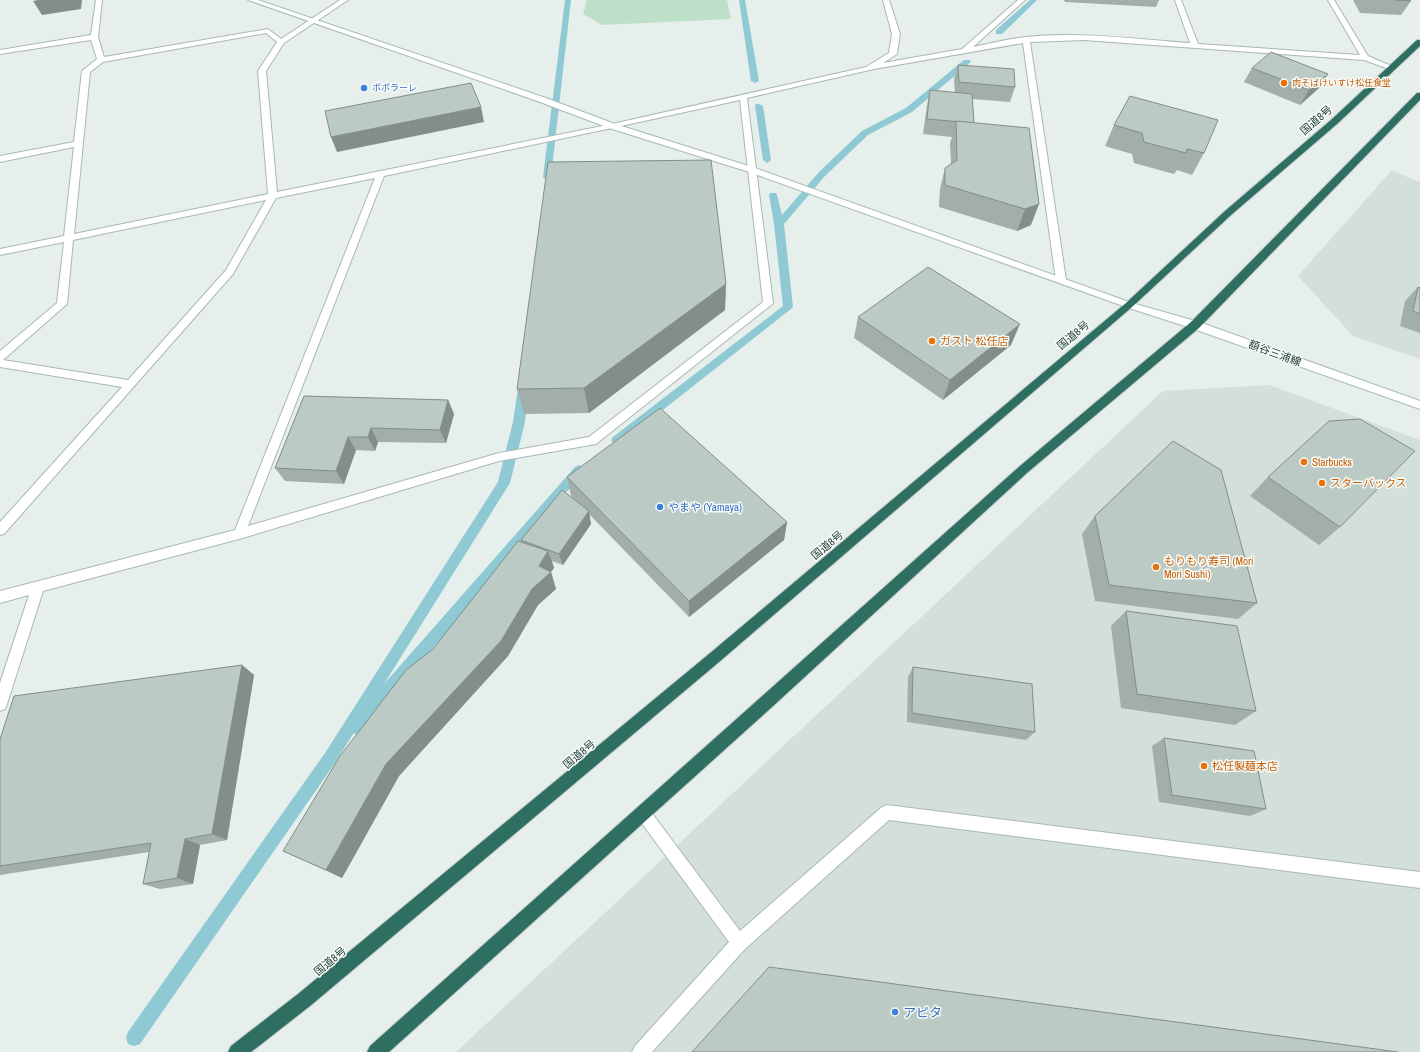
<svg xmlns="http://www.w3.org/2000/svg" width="1420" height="1052" viewBox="0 0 1420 1052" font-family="'Archivo Narrow','Noto Sans JP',sans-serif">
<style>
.built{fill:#d4dfda}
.green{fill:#bfe0c8}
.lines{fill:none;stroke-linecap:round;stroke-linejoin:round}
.stream{fill:#8ec9d4;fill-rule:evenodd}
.lane-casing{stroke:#a8b8b2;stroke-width:2}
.street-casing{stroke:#a8b8b2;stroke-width:2}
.secondary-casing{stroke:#a4bbb3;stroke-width:2}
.highway-casing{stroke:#c2cac8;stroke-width:2}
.lane{fill:#fff;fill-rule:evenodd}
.street{fill:#fff;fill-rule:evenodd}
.secondary{fill:#fff;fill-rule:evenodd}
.highway{fill:#2f6f62;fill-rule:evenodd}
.wall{fill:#a1aea9}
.shaded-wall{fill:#838d89}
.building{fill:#bbcac4;stroke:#838d89}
.food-dot{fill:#e8710a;stroke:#f7fbf9;stroke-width:1.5}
.shop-dot{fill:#3f7fe0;stroke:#f7fbf9;stroke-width:1.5}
.labels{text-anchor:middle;stroke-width:3;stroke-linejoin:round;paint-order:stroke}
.far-food-label{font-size:9px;fill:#c56008;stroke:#f7fbf9;text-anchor:start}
.far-shop-label{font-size:9px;fill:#366cbe;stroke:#f7fbf9;text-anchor:start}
.street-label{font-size:11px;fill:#24423a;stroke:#f7fbf9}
.food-label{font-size:11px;fill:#c56008;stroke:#f7fbf9;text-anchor:start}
.shop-label{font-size:11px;fill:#366cbe;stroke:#f7fbf9;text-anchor:start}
.near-shop-label{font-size:13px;fill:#366cbe;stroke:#f7fbf9;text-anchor:start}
</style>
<rect width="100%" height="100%" fill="#e6efeb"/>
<g class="built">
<path d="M1392,170l24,11h4v178l-67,-23 -55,-60z"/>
<path d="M1269,385l151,55v612h-964l707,-661z"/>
</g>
<path class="green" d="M587,0h140l4,19 -129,6 -19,-11z"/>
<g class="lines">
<g class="stream">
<path d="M565,0h6l-20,177 -4,3 -4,-3z"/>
<path d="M739,0h6l14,81 -4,2 -4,-2z"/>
<path d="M1030,0h7l-35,34h-6v-4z"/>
<path d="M964,60h6l1,2 -59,50 -44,23 -43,41 -41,48 9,83 -2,2 -170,134 -4,1 -4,-1 -2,-3 2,-3 170,-131 -9,-82 -5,-29 1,-2h6l1,2 5,20 37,-43 43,-41 44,-23z"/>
<path d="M756,104h3l4,2 8,54 -4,3 -4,-3 -8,-54z"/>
<path d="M523,384l4,1 1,3 -3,34 -15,61 -126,201 191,-217 4,-2 4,2 2,3 -2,3 -223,260 -7,1 -18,29 -195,281 -6,2 -6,-2 -2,-6 2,-6 197,-279 173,-271 15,-60 5,-34 1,-3z"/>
</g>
<g class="lane-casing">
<path id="lane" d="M887,805l533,67v16l-531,-68 -144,129 -93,103h-20l3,-6 94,-104 -91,-124 -2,-5 2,-5 5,-2 5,2 92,123 142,-124z"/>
</g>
<g class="street-casing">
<path id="street" d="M96,0h6l-4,37 6,20 164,-28 13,10 59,-39h8l-64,43 -18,28 11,121 335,-68 254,-57 23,-14 3,-19 -9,-34h6l11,34 -3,20 -14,9 79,-14 56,-49h7l-52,47c11,-2 22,-5 33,-7 59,-11 125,-1 184,3l-15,-43h6l17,44 162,11 -32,-55h6l34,56 28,12 -4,2 -28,-10 -280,-20 -54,2 36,238 -5,3 -5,-3 -33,-237 -149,26 -127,29 26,205 -2,2 -175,139 -97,17 -260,78 -196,52 -36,113 -2,5 -5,2v-28l29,-88 -29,8v-12l235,-61 140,-352 -99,20 -43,76 -229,260 -4,1v-13l122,-135 -122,-20v-16l57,-48 7,-61 -64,13v-6l64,-13 10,-89 -74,15v-6l74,-14 8,-71 15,-12 -6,-19 -91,14v-4l91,-15zM266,33l11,9 -19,29 10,123 -194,40 16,-162 13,-10zM740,100l23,202 -174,135 -90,16 -251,73 136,-350 228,-48zM266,200l-40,70 -98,110 -125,-20 64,-56 6,-64z"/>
</g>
<g class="secondary-casing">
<path id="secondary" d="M248,0h10l288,98 69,26 140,44 377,135 67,19 221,79v8l-229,-81 -65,-21 -377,-135 -140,-44 -69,-26z"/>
</g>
<g class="highway-casing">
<g id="highway">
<path d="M1417,40h3v6l-83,78 -106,91 -99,92 -413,355 -409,344 -59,46h-23l3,-6 67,-52 411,-340 417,-351 99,-92 106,-91z"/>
<path d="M1417,93h3v7l-221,228 -171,144 -256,235 -383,345h-22l3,-6 650,-580 171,-144z"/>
</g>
</g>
<use href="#lane" class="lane"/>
<use href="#street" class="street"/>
<use href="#secondary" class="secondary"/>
<use href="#highway" class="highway"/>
</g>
<g class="wall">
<path d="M1064,0h95l-3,7 -91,-5z"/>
<path d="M1353,0h57l1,1 -10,14 -41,-2z"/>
<path d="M958,65l57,22 -5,15 -38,-3 2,24 55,5 2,97 -14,6 -78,-24 1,-18 5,-21 6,-4 -1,-21 2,-6 -29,-3 4,-29 3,-15 25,3 -1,-14z"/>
<path d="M1252,68l76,6 -9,14 -19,17 -56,-23z"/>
<path d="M1130,96l74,57 -12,22 -15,-5 -3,4 -40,-11 -2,-9 -27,-8 9,-21z"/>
<path d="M726,284l-1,26 -136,103 -65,1 -7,-25z"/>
<path d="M1418,287l2,1v45l-20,-7 5,-25z"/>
<path d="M858,317l153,28 -68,55 -89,-62z"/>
<path d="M304,396l144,4 6,14 -8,29 -68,-1 -3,9 -19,-1 -12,34 -59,-3 -10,-13z"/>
<path d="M567,477l220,45 -3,18 -95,77 -100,-103 2,10 -28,41 -11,-4 2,7 -3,4 5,17 -18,16 -30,51 -109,120 -57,102 -59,-27 150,-202 88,-107v-2l57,-37 -7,-7z"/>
<path d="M1268,477l72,50 -21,18 -69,-49z"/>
<path d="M1095,516l162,87 -19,16 -143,-18 -13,-67z"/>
<path d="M1126,611l130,100 -21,14 -114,-17 -10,-82z"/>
<path d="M242,665l12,10 -27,165 -27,5 -7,39 -33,5 -17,-5 6,-32 -149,23v-136z"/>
<path d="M913,667l122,65 -9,8 -119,-18 1,-45z"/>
<path d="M1164,738l102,71 -16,7 -91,-14 -7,-56z"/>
</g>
<g class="shaded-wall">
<path d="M38,0h44l-1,9 -39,6 -9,-14z"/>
<path d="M1328,74l-9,14 -19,17 9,-15z"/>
<path d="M481,107l3,15 -147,30 -6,-15z"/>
<path d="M1039,204l-8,21 -14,6 8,-22z"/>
<path d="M726,284l-1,26 -136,103 -5,-25z"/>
<path d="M1020,324l-9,21 -68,55 7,-20z"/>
<path d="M448,400l6,14 -8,29 -6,-13z"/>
<path d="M371,428l7,14 -3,9 -7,-14z"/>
<path d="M348,437l8,13 -12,34 -8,-13z"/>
<path d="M589,511l2,13 -28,41 -4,-11z"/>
<path d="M787,522l-3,18 -95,77v-16z"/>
<path d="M548,551l6,17 -3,4 5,17 -18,16 -30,51 -109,120 -57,102 -16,-8 60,-106 153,-198z"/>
<path d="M242,665l12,10 -27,165 -15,-6z"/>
<path d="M185,839l15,6 -7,39 -16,-6z"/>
</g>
<g class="building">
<path d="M1395,0h15l1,1z"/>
<path d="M1271,52l57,22 -19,16 -57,-22z"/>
<path d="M958,65l56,4 1,18 -56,-5z"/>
<path d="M471,83l10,24 -150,30 -6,-26z"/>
<path d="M930,90l42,4 2,29 -47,-4z"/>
<path d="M1130,96l88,24 -14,33 -17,-4 -1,4 -42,-11 -2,-9 -28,-8z"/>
<path d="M956,121l73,7 10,76 -14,5 -80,-24v-17l12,-8z"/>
<path d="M711,160l15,124 -142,104 -67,1 31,-227z"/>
<path d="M928,267l92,57 -70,56 -92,-63z"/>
<path d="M1418,287l2,1v26l-7,-3z"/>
<path d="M304,396l144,4 -8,30 -69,-2 -3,9h-20l-12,34 -61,-3z"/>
<path d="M660,408l127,114 -98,79 -122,-124z"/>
<path d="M1360,419l55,32 -75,76 -72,-50 61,-56z"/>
<path d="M1173,441l48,29 36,133 -148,-18 -14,-69z"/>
<path d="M562,490l27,21 -30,43 -38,-14z"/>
<path d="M518,541l30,10 -9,15 12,6 -19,17 -31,52 -115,123 -60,106 -43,-19 57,-95 66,-86 27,-21z"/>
<path d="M1126,611l111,15 19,85 -119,-17z"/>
<path d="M242,665l-30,169 -27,5 -8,39 -34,6 8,-41 -151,23v-127l14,-43z"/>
<path d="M913,667l119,17 3,48 -123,-19z"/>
<path d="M1164,738l90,13 12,58 -94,-14z"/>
<path d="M769,967l629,85h-706z"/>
</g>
<g class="food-dot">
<circle cx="1284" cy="83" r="4"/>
<circle cx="932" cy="341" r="4"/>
<circle cx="1304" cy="462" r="4"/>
<circle cx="1322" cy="483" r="4"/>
<circle cx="1156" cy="567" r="4"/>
<circle cx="1204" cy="766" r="4"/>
</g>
<g class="shop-dot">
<circle cx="364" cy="88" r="4"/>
<circle cx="660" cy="507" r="4"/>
<circle cx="895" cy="1012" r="4"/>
</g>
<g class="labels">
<g class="far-food-label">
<text x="1292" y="86">肉そばけいすけ松任食堂</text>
</g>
<g class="far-shop-label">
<text x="372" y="91">ポポラーレ</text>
</g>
<g class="street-label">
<text transform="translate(1316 120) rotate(-41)" y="4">国道8号</text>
<text transform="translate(1073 335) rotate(-40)" y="4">国道8号</text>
<text transform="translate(1275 353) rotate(20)" y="4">額谷三浦線</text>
<text transform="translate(827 545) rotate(-40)" y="4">国道8号</text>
<text transform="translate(579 754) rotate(-40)" y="4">国道8号</text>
<text transform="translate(330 961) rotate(-40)" y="4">国道8号</text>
</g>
<g class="food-label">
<text x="940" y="345">ガスト 松任店</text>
<text x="1312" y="466">Starbucks</text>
<text x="1330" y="487">スターバックス</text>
<text x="1164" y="565">もりもり寿司 (Mori<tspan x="1164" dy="13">Mori Sushi)</tspan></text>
<text x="1212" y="770">松任製麺本店</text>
</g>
<g class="shop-label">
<text x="668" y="511">やまや (Yamaya)</text>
</g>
<g class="near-shop-label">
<text x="903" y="1017">アピタ</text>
</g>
</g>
</svg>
